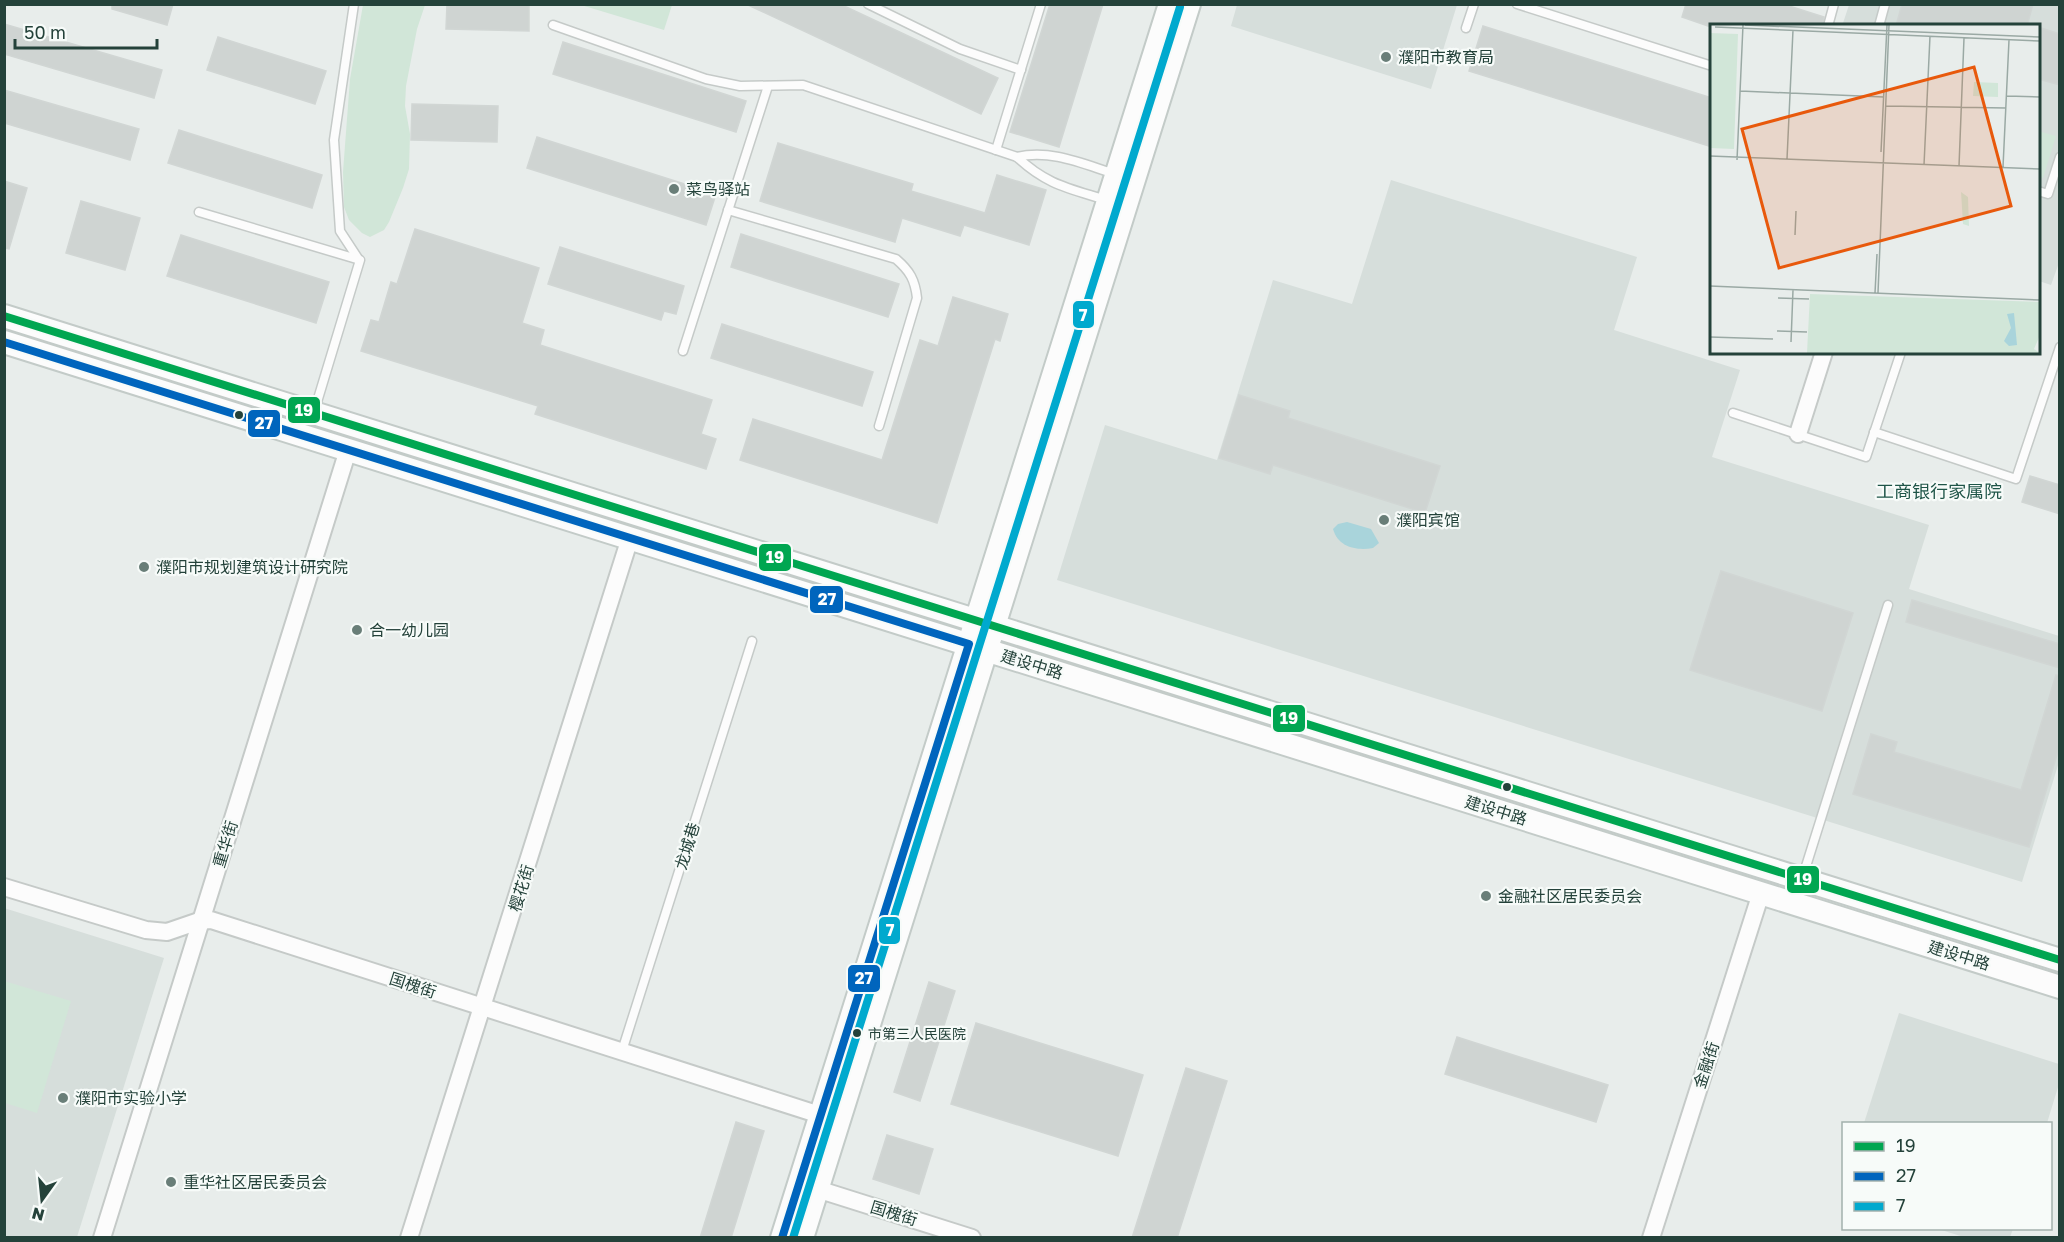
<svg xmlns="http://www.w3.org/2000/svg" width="2064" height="1242" viewBox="0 0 2064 1242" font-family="'Golos Text','Noto Sans SC',sans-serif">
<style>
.built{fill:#d6dedb}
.green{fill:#d1e6d8}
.water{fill:#a9d4db}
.building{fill:#cfd4d2;stroke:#d1d6d4;stroke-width:1.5}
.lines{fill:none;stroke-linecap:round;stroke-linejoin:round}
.lane-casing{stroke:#c5cac8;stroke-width:11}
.street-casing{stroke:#c5cac8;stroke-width:20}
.secondary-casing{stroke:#c3cbc8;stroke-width:26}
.lane{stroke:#fcfcfc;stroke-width:8}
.street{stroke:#fcfcfc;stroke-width:16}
.secondary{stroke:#fcfcfc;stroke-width:22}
.bus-1-casing{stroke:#f7fbf9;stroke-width:12}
.bus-2-casing{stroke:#f7fbf9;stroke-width:12}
.bus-3-casing{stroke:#f7fbf9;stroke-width:12}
.bus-1{stroke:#00a651;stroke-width:8}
.bus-2{stroke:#0065bd;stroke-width:8}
.bus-3{stroke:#00a9ce;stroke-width:8}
.poi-dot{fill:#697e78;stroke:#f7fbf9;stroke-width:2}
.bus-dot{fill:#24423a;stroke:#f7fbf9;stroke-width:2}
.labels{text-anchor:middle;stroke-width:4.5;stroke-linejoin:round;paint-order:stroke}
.bus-label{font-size:14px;fill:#24423a;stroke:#f7fbf9;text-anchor:start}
.poi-label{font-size:16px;fill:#24423a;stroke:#f7fbf9;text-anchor:start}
.street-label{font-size:16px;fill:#24423a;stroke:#f7fbf9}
.neighbourhood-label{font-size:18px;fill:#1f5548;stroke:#f7fbf9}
.inset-road{fill:none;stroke:#9aa9a4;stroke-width:1.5}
.view{fill:#e8590c;fill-opacity:0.15;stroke:#e8590c;stroke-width:3}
.inset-edge{fill:none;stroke:#24423a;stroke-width:3}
.line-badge{stroke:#f7fbf9;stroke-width:2}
.badge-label{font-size:16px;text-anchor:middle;font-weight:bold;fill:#fff}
</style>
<rect width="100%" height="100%" fill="#e8edeb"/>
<g class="built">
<path d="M1237,5v-1l220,1 -26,84 -200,-63z"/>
<path d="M1849,5h210l1,255 -9,25 -12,-4 -1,-255h-196z"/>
<path d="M1391,180l246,77 -23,73 126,40 -28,87 217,68 -20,64 150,47v126l-37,120 -965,-302 48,-155 112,35 56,-180 79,24z"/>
<path d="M4,908l160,50 -87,279h-72z"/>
<path d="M1899,1013l160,51v20l-12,39h-183z"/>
<path d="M1938,1229l75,-1v1l-3,8 -43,1z"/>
</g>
<g class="green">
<path d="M363,5h62l-8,24 -11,57 -1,20 5,28 -1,35 -6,19 -14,34 -5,8 -14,7 -8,-4 -13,-13 -5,-13 -1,-35 7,-93z"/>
<path d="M581,5h91l-8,25z"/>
<path d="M2038,131l18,5 -13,42 -4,-1z"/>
<path d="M4,981l67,20 -34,112 -32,-10z"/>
</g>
<path class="water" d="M1347,522l24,7 8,14 -6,5c-17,3 -35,-1 -40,-19l5,-5z"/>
<g class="building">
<path d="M112,4h61l-6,21 -55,-16z"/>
<path d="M447,4h82v27l-83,-2z"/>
<path d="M746,4h94l158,74 -17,36z"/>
<path d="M1050,4h53l-44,143 -49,-15z"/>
<path d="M1686,4h97l41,13 -2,9h-114l-26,-9z"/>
<path d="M1902,4h131l-6,22h-131z"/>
<path d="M4,24l158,46 -8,28 -150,-44z"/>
<path d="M1483,26l229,72v49l-243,-76z"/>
<path d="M2038,27l22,7v51l-22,-6z"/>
<path d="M218,37l108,34 -11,33 -108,-34z"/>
<path d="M563,42l183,59 -10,31 -183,-58z"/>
<path d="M4,90l135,39 -9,31 -126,-37z"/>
<path d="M412,104l86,2 -1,36 -86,-2z"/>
<path d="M179,130l143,45 -10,33 -144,-45z"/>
<path d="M537,137l179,57 -10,31 -179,-57z"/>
<path d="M778,143l135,41 -2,7 74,22 12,-38 49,15 -17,55 -65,-20 -4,11 -58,-18 -7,24 -135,-41z"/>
<path d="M4,181l23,7 -18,61 -5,-1z"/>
<path d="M81,201l59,17 -15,52 -59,-17z"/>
<path d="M415,229l124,39 -17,55 22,7 -4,15 172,55 -11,34 15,5 -10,30 -171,-55 3,-8 -177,-55 10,-31 8,2 12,-40 6,2z"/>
<path d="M741,234l158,50 -11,33 -157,-50z"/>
<path d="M181,235l148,47 -13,41 -149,-47z"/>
<path d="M560,247l124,39 -8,28 -12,-3 -3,9 -113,-36z"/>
<path d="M953,297l55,17 -8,27 -5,-2 -58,184 -197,-63 13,-41 129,41 38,-120 18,6z"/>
<path d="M722,324l151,48 -11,34 -151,-48z"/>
<path d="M1239,395l51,16 -2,7 152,48 -15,47 -152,-48 -3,9 -51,-16z"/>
<path d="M2030,476l30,9v29l-38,-12z"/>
<path d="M1721,571l132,42 -31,98 -132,-41z"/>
<path d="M1912,600l148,44v24l-154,-46z"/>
<path d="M2056,675l4,1v69l-31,102 -176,-53 18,-60 26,8 -3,10 127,38z"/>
<path d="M929,982l26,9 -35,110 -26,-9z"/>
<path d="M976,1023l167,52 -25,81 -167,-52z"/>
<path d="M1457,1037l151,48 -12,37 -151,-48z"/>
<path d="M1186,1068l41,13 -50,157h-45z"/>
<path d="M736,1122l28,9 -33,107h-31z"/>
<path d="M887,1135l46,14 -14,45 -46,-15z"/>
</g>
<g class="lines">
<g class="lane-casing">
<g id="lane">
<path d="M354,4l-20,136 6,91 19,29"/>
<path d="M868,4l92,45 61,21"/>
<path d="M1517,4l195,62"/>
<path d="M553,25l153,54 34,7 63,-1 214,72c30,28 51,31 89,43"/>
<path d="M1828,26l6,-22"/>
<path d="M1879,26l6,-22"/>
<path d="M1466,28l8,-24"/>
<path d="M996,150l45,-146"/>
<path d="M1017,157c34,-8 66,7 98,17"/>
<path d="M2038,191l10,3 12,-37"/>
<path d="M728,210l168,49c14,12 19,21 21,39l-38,128"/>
<path d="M199,212l161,48 -46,152"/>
<path d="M683,351l85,-265"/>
<path d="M1733,413l133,44 35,-105"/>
<path d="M1874,432l142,47 44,-132"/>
<path d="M1802,879l86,-274"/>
<path d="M622,1051l130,-410"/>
</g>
</g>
<g class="street-casing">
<g id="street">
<path d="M1798,434l26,-82"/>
<path d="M4,887l142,43 21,2 32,-11 12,-1 609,195"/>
<path d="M817,1189l155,49"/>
<path d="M102,1238l246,-788"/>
<path d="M409,1238l221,-700"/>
<path d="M1651,1238l110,-345"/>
</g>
</g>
<g class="secondary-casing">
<g id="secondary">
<path d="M4,316l2056,644"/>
<path d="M4,342l2056,645"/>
<path d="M782,1238l388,-1234"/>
<path d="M802,1238l387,-1234"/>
</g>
</g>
<use href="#lane" class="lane"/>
<use href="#street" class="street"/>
<use href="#secondary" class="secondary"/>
<g class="bus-1-casing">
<path id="bus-1" d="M4,316l2056,644"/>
</g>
<g class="bus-2-casing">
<path id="bus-2" d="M4,342l965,302 -187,594"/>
</g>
<g class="bus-3-casing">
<path id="bus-3" d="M793,1238l387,-1231"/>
</g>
<use href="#bus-1" class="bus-1"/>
<use href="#bus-2" class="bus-2"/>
<use href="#bus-3" class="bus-3"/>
</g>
<g class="poi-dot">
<circle cx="1386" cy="57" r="6"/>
<circle cx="674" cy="189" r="6"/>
<circle cx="1384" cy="520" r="6"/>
<circle cx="144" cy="567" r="6"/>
<circle cx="357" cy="630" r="6"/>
<circle cx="1486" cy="896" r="6"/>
<circle cx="63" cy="1098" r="6"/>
<circle cx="171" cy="1182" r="6"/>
</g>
<g class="bus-dot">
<circle cx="239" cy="415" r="5"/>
<circle cx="1507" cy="787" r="5"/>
<circle cx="857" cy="1033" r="5"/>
</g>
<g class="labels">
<g class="bus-label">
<text x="868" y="1039">市第三人民医院</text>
</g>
<g class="poi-label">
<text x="1398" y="63">濮阳市教育局</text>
<text x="686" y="195">菜鸟驿站</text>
<text x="1396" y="526">濮阳宾馆</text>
<text x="156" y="573">濮阳市规划建筑设计研究院</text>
<text x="369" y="636">合一幼儿园</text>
<text x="1498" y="902">金融社区居民委员会</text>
<text x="75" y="1104">濮阳市实验小学</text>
<text x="183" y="1188">重华社区居民委员会</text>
</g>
<g class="street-label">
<text transform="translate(1032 664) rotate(17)" y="6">建设中路</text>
<text transform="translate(1496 810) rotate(17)" y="6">建设中路</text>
<text transform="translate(225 844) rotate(-73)" y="6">重华街</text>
<text transform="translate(687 846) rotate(-73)" y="6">龙城巷</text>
<text transform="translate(521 888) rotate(-73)" y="6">樱花街</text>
<text transform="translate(1959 955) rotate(17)" y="6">建设中路</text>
<text transform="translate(413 985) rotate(18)" y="6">国槐街</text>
<text transform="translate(1706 1065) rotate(-72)" y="6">金融街</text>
<text transform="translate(894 1213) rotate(17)" y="6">国槐街</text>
</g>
<g class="neighbourhood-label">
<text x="1939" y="498">工商银行家属院</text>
</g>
</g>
<g transform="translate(1710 24)">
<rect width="330" height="330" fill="#e8edeb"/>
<path d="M0,9l28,1 -4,115 -24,-1zM264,58l24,1v14l-25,-1zM251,168l7,5 1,29 -6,-2zM100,270l230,8v33l-6,14 6,4h-257h24z" fill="#d1e6d8"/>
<path d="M304,289l3,32 -8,1 -5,-5 7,-13 -4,-14z" fill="#a9d4db"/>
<path class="inset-road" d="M35,1l295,12M5,3l325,14M30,67l144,6M297,72l33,1M176,82l120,2M171,128l6,-127M0,132l330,13M77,135l6,-129M27,136l6,-135M214,141l6,-129M249,142l5,-128M293,143l6,-127M85,211l1,-24M0,262l330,14M165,269l2,-39M168,269l11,-268M68,274l31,1M67,307l30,1M0,313l63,2M81,318l2,-52"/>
<path class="view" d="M264,43l37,139 -232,62 -37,-139z"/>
<rect width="330" height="330" class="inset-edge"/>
</g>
<g class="line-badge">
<rect x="1072" y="300" width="23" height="29" rx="6" fill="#00a9ce"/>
<rect x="287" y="396" width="34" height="28" rx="6" fill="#00a651"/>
<rect x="247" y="409" width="34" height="29" rx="6" fill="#0065bd"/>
<rect x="758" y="543" width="34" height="29" rx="6" fill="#00a651"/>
<rect x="809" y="585" width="35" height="29" rx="6" fill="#0065bd"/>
<rect x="1272" y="704" width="34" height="29" rx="6" fill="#00a651"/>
<rect x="1786" y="865" width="34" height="29" rx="6" fill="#00a651"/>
<rect x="878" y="916" width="23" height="29" rx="6" fill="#00a9ce"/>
<rect x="847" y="964" width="34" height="29" rx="6" fill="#0065bd"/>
</g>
<g class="badge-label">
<text x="1083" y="321">7</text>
<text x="304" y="416">19</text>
<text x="264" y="429">27</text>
<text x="775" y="563">19</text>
<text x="827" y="605">27</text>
<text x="1289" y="724">19</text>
<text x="1803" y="885">19</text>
<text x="890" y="936">7</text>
<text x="864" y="984">27</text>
</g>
<rect width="2064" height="1242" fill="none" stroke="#24423a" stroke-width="12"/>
<rect x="1842" y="1122" width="210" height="108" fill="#f7fbf9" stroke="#a3b1ad" stroke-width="1.5"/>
<rect x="1854" y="1142" width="30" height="9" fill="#00a651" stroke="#a3b1ad" stroke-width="1.5"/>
<text x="1896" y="1152" font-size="18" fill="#24423a">19</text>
<rect x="1854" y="1172" width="30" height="9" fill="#0065bd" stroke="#a3b1ad" stroke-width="1.5"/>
<text x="1896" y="1182" font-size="18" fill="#24423a">27</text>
<rect x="1854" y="1202" width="30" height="9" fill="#00a9ce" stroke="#a3b1ad" stroke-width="1.5"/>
<text x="1896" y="1212" font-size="18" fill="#24423a">7</text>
<g transform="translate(42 1200) rotate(195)" stroke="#f7fbf9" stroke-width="4.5" paint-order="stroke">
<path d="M0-4.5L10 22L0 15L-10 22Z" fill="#24423a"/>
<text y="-9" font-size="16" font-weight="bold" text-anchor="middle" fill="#24423a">N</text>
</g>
<path d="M15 39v9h142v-9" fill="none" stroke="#24423a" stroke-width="3"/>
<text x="24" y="39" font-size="18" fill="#24423a" stroke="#f7fbf9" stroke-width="4.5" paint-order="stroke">50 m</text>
</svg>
